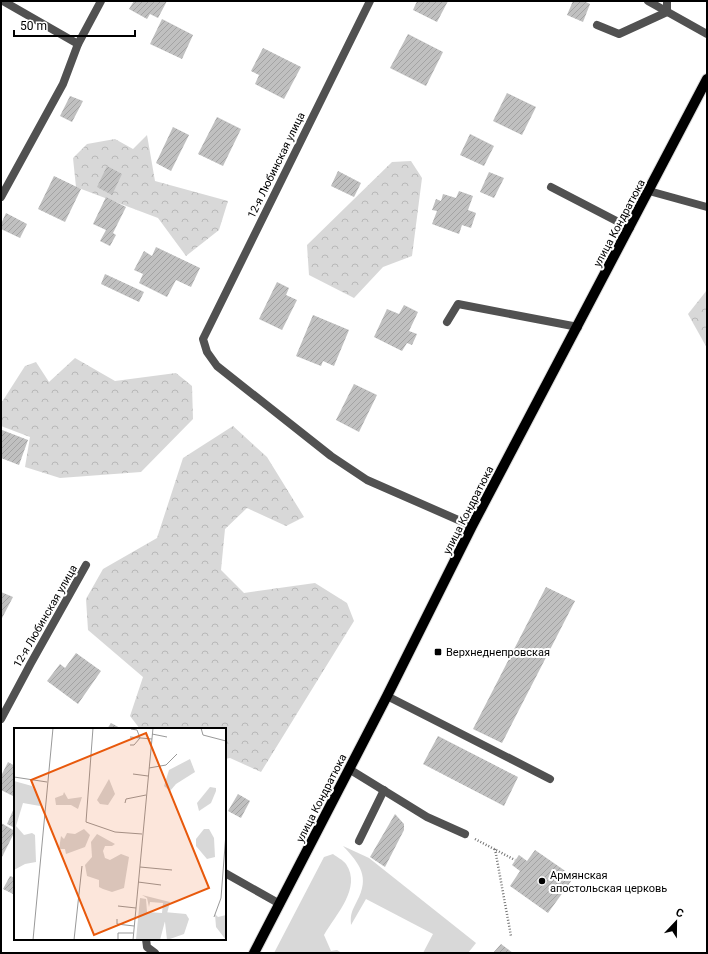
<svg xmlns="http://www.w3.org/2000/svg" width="708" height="954" viewBox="0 0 708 954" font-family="Roboto,sans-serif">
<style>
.grass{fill:#d8d8d8}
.forest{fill:url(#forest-crowns)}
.building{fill:url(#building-hatch)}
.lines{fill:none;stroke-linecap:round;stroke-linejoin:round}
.primary-casing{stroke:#dbdbdb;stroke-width:12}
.path{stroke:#737373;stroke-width:2.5;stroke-dasharray:1 2;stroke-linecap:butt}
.service{stroke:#515151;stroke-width:8}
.minor{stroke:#515151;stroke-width:8}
.primary{stroke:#000;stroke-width:10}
.poi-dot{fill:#000;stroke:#fff;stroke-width:1.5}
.labels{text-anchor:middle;stroke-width:4;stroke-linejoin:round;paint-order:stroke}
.street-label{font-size:11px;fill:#000;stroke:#fff}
.poi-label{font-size:11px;fill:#000;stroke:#fff;text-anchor:start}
.inset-road{fill:none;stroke:#999;stroke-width:1}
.view{fill:#e8590c;fill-opacity:0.15;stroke:#e8590c;stroke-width:2}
.inset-edge{fill:none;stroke:#000;stroke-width:2}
</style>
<defs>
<pattern id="forest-crowns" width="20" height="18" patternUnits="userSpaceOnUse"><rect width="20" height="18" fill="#d8d8d8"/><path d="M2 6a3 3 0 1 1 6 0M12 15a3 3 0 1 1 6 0" fill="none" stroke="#b8b8b8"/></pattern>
<pattern id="building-hatch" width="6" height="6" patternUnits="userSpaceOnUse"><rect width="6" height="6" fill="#c0c0c0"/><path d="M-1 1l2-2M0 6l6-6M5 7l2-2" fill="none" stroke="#a3a3a3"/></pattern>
</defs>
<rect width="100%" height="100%" fill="#fff"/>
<g class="grass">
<path d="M343,846l26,12 107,85 -8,10h-45l10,-19 -67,-35 -15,26c-1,-11 1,-14 6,-24 13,-24 3,-37 -14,-55z"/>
<path d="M333,854c4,3 10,6 13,10 16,24 -10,50 -22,71l7,16 6,-1 5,3h-68l50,-96z"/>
</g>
<g class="forest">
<path d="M147,135l8,46 73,20 -9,29 -33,26 -28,-38 -82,-31 -3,-29 14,-14 28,-5 18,10z"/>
<path d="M411,161l11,17 -10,78 -29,11 -29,31 -45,-23 -2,-30 85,-83z"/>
<path d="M707,290v58l-19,-34z"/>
<path d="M75,358l40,23 61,-8 16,13 1,33 -52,53 -81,6 -35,-11 5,-30 -29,-11 1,-24 23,-36 11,-4 13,20z"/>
<path d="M233,426l34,31 37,60 -18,9 -39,-18 -22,21 -4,41 23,23 71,-10 32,20 7,18 -93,151 -31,-14 -5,1v-30h-85l-10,-13 13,-39 -55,-47 -2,-31 17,-30 54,-31 26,-80z"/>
</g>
<g class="building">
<path d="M134,1h33l-9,17 -8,-4 -3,5 -18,-10z"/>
<path d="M417,1h31l-11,21 -24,-12z"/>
<path d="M573,1h11l6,3 -7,18 -16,-7z"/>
<path d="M162,19l31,16 -11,24 -32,-15z"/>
<path d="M408,34l35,18 -17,34 -36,-18z"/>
<path d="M263,48l38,19 -17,32 -29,-15 4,-9 -8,-4z"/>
<path d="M507,93l29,14 -14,28 -29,-14z"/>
<path d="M70,96l13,5 -11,21 -12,-6z"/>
<path d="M217,117l24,12 -18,37 -25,-12z"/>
<path d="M173,127l16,8 -18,36 -15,-8z"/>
<path d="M470,134l24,12 -10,20 -24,-11z"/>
<path d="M107,166l15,8 -10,21 -15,-8z"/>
<path d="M338,171l23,12 -7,14 -23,-11z"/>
<path d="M489,172l15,6 -10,20 -14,-6z"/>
<path d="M54,176l27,13 -16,33 -27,-13z"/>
<path d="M459,191l14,5 -5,14 8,3 -5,15 -9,-3 -3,9 -27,-10 5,-13 -5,-1 4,-11 5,2 2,-7 13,4z"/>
<path d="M106,197l20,10 -13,26 3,2 -6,11 -10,-5 6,-11 -13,-6z"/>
<path d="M6,213l21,11 -7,14 -19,-9v-5z"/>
<path d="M156,247l44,21 -9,19 -15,-7 -9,17 -28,-14 4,-9 -9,-4 10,-19 8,5z"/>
<path d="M105,274l39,18 -5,10 -38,-18z"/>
<path d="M277,282l12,6 -3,7 11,5 -15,30 -23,-11z"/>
<path d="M404,305l14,7 -9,19 8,3 -5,11 -5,-2 -5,8 -28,-14 13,-28 12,5z"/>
<path d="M313,315l36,15 -15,36 -11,-5 -2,5 -25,-10z"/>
<path d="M354,384l23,11 -18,37 -23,-12z"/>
<path d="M2,430l26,10 -9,25 -18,-7z"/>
<path d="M546,587l29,14 -73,142 -29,-14z"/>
<path d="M1,592l12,5 -12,23z"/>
<path d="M76,653l25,18 -23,33 -31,-23 13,-17 5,4z"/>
<path d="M111,723l11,6h-15z"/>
<path d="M438,736l80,41 -14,29 -81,-42z"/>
<path d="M8,762l7,4v31l-14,-7v-14z"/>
<path d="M238,794l12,7 -9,17 -13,-7z"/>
<path d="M14,808l1,1v19l-8,-4z"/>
<path d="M395,814l9,10v6l-19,37 -15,-10z"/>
<path d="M1,823l14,8 -14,28z"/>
<path d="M535,850l39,27 -26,36 -38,-27 10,-15 -8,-6 7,-10 8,6z"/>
<path d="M10,876l5,2v17l-12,-6z"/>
<path d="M501,944l12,9h-20z"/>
</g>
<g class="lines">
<g class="primary-casing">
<path id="primary" d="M254,953l133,-257 85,-170 235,-447"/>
</g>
<g class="path">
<path d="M475,839l40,21"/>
<path d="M495,849l16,87"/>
</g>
<g class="service">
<path d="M648,1l59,33"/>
<path d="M597,25l22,9 48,-22v-11"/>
<path d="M551,187l79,41"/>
<path d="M649,191l58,16"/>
<path d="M447,322l11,-18 120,23"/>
<path d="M387,696l163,83"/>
<path d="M349,769l78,48 38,17"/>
<path d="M359,841l25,-51"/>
<path d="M225,873l55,31"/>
<path d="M146,939l1,8 8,6"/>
</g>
<g class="minor">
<path d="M3,1l75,43"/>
<path d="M370,1l-167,338 4,13 10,14 114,90 36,24 105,46"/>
<path d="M1,197l62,-113 15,-40 23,-43"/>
<path d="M1,719l30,-56 55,-98"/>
</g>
<use href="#primary" class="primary"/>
</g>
<g class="poi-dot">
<rect x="434" y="648" width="8" height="8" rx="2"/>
<circle cx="542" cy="881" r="4"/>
</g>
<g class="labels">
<g class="street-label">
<text transform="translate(276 165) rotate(-64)" y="4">12-я Любинская улица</text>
<text transform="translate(619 223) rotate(-62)" y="4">улица Кондратюка</text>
<text transform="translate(468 510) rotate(-63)" y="4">улица Кондратюка</text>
<text transform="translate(45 616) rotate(-60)" y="4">12-я Любинская улица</text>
<text transform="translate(321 798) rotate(-63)" y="4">улица Кондратюка</text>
</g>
<g class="poi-label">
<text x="446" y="656">Верхнеднепровская</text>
<text x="550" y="879">Армянская<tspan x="550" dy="13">апостольская церковь</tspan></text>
</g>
</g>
<g transform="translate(14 728)">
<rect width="212" height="212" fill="#fff"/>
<path d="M128,167l28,7 -10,38h-24l4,-42 6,1 1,13 15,1 1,-10 -13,-1 -1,5 -2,-9z" fill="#d8d8d8"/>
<path d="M176,31l5,13 -19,12 -6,7 -6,-5 5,-16zM95,51l6,15 -7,11 -8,-1 -3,-4zM0,53l18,5 9,16 -1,4 -17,-3 -7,23 8,9 8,-2 3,2 1,27 -11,2 -11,6zM196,59l6,1v3l-5,12 -12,8 -2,-8zM50,64l4,7 14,-2 -4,12 -7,-4h-15l-1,-7 8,-3zM70,101l6,6 -5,12 -19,7 -1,-5h-6l2,-13 3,3 3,-6 8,1zM190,101h5l5,9 1,19 -8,2 -11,-13v-7zM83,106l18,10 -3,2h-7l-2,5 2,7 5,2 11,-6 8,3 -5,31 -12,4 -9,-3 -4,-2v-7l-12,-4 -2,-11 7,-8 -1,-15zM150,184l22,2 3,5 -5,15 -17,6 -2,-18 -4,-3zM201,186l3,3 8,-2v25l-10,-13z" fill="#d8d8d8"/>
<path class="inset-road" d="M79,0l-7,94 29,10 27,2M187,0l2,7 23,6M138,6l15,3M116,9l22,2M116,17h4l6,-7 -3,-8 -6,-1M135,40l17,-3 11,-11M119,46l15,2M0,49l33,5M111,75l1,-4 20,-4M126,139l32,3M124,154l23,3M104,178l18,2M200,189l7,-19 5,-65M103,191v5l17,2M104,211v-6h15M19,212l20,-212M60,212l8,-74M119,212l20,-212"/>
<path class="view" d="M132,5l63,155 -115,47 -63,-155z"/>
<rect width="212" height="212" class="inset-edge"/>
</g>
<rect width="708" height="954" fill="none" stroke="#000000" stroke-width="4"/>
<g transform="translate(676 922) rotate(22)" stroke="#ffffff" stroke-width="3" paint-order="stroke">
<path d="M0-3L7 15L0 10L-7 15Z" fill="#000000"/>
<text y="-6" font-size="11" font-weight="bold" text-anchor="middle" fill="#000000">С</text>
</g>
<path d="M14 30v6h121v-6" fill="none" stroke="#000000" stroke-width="2"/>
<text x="20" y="30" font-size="12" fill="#000000" stroke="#ffffff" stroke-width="3" paint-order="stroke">50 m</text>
</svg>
